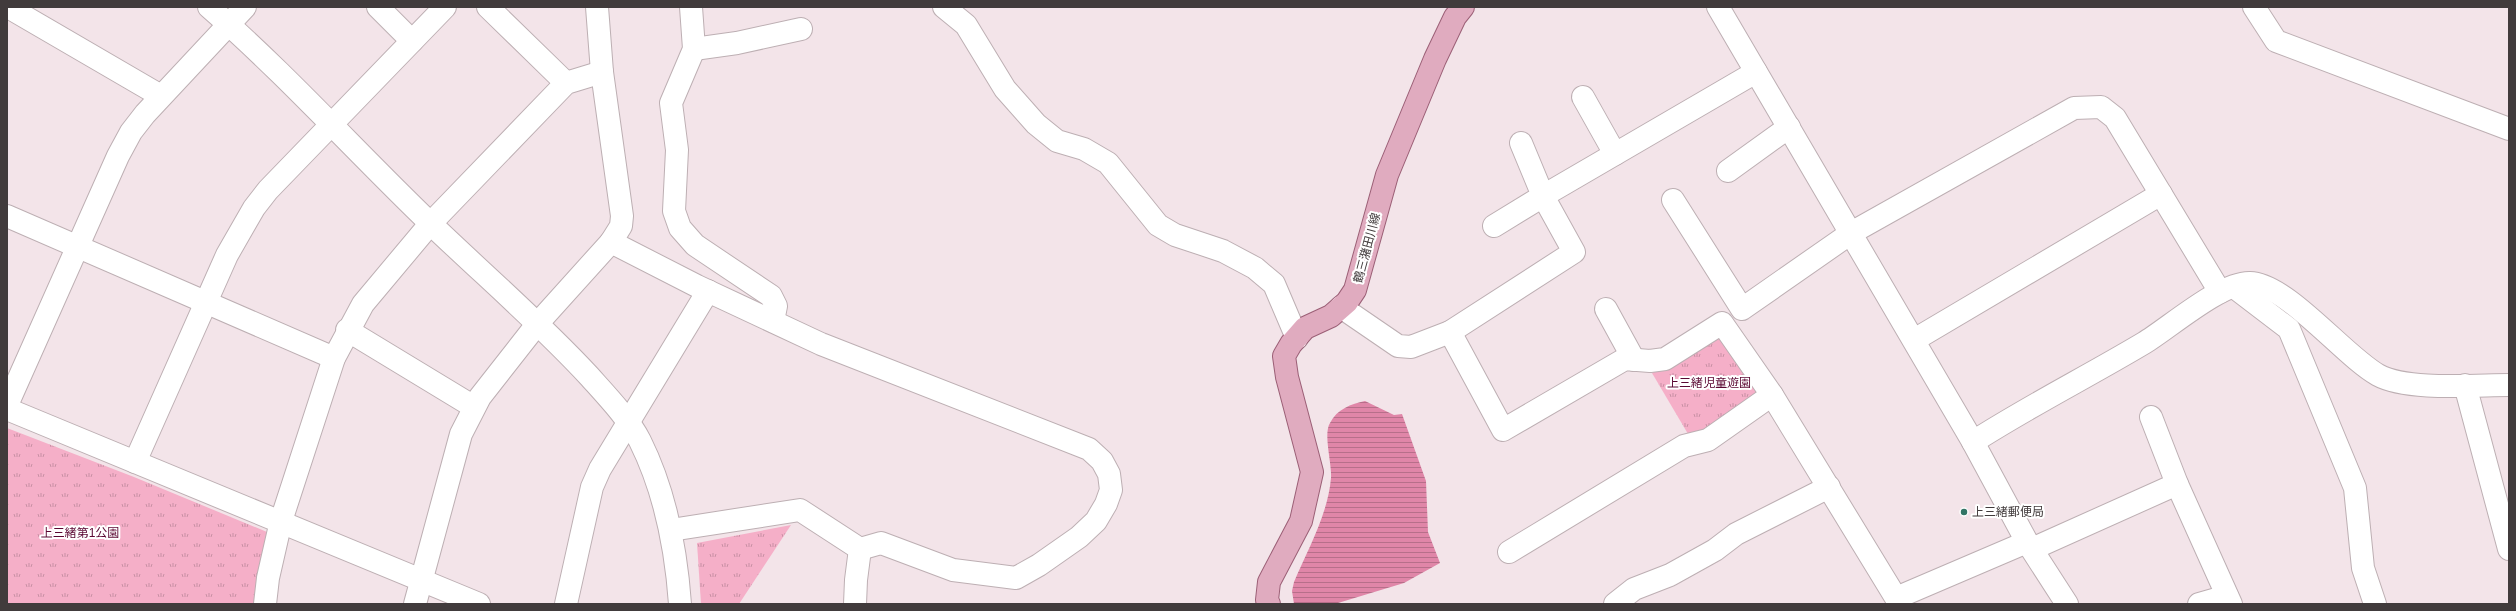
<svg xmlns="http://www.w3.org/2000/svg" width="2516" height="611" viewBox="0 0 2516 611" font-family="Helvetica,'Noto Sans JP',sans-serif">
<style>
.park{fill:url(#park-tufts)}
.water{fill:url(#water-rules)}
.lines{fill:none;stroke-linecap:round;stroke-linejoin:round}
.minor-casing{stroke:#bdafb3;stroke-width:24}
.major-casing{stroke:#9b5f76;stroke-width:24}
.minor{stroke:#fff;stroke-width:22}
.major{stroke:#e0abbf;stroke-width:22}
.poi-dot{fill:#317465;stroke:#fff;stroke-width:1.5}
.labels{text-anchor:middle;stroke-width:4;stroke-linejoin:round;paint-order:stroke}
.street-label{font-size:12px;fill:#413b3c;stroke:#fff}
.park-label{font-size:12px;fill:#5a0732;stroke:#fff}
.poi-label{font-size:12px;fill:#413b3c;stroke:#fff;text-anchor:start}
</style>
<defs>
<pattern id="park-tufts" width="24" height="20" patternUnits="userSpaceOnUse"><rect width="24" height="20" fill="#f5afc8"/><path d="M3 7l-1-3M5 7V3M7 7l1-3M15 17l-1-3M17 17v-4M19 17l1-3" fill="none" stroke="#c890a4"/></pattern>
<pattern id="water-rules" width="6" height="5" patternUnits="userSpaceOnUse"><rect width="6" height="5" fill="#e086a8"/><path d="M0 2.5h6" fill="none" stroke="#b76f8a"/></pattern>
</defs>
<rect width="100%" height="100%" fill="#f3e4e9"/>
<g class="park">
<path d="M1721,329l42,66 -72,44 -39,-66z"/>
<path d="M7,428l127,49 133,55 -12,72h-248z"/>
<path d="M791,525l-52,79h-38l-4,-61z"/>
</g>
<path class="water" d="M1365,401l29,14 8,-1 24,67 2,51 12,31 -36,20 -66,20 -44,1 -2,-13 2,-9c14,-33 34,-68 37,-104 1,-15 -8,-44 -1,-55 7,-14 21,-19 35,-22z"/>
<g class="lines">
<g class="minor-casing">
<g id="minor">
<path d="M8,7l153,89"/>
<path d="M209,7c78,68 147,145 222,217 53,51 108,98 158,152 17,19 40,43 51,65 25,50 36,107 40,163"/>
<path d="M378,7l34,34"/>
<path d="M488,7l78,76"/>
<path d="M691,7l3,42 -23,54 6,47 -3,61 6,17 15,17 76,51 5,10 -3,15"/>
<path d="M944,7l22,18 39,64 31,35 21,17 27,8 24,14 50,62 17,10 48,16 32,17 19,16 23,54"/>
<path d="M1718,7l255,435 54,100 40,62"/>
<path d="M2254,7l22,34 233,88"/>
<path d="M694,49l43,-6 64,-14"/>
<path d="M1583,97l32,57"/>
<path d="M1728,171l61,-44"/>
<path d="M1673,200l69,109 109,-76 223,-125 27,-1 14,11 105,174"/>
<path d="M7,216l327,142"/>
<path d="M1494,226l49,-30 -22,-53"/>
<path d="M611,242l86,44 124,58 268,105 13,12 7,13 2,16 -5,14 -10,17 -17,16 -40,28 -23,13 -63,-8 -72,-27 -21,6 -60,-39 -129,20"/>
<path d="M2234,287l55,42 66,159 8,80 12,36"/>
<path d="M1341,307l57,39 13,1 39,-15 53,98 122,-71 25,2 15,-2 57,-36 50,72 124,203 131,-56"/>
<path d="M1606,309l28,51"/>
<path d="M347,330l127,77"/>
<path d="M1450,332l124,-80 -31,-56 213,-124"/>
<path d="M1914,340l247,-146"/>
<path d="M2465,385l44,164"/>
<path d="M7,405l111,-249 13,-24 14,-18 100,-107"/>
<path d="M7,409l472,195"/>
<path d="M2151,417l26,67 54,120"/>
<path d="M1973,442c56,-36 114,-65 171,-99 25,-15 77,-61 106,-60 37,1 94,73 128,92 29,16 97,10 131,10"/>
<path d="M135,462l92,-207 27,-47 14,-18 177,-183"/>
<path d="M2032,549l145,-65"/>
<path d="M1509,552l175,-106 24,-6 64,-45"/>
<path d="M265,604l3,-26 13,-57 53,-163 29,-54 67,-80 136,-141 36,-11"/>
<path d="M415,604l46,-170 19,-37 58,-74 73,-81 10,-16 1,-10 -20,-144 -5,-65"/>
<path d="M566,604l26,-117 8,-18 108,-178"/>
<path d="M855,604l1,-24 4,-31"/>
<path d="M1615,604l19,-15 36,-14 45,-25 21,-16 93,-47"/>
<path d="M2199,604l28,-8"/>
</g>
</g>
<g class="major-casing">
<path id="major" d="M1269,604l-2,-4 2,-18 32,-61 11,-49 -25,-95 -3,-21 7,-12 14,-16 26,-12 16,-14 8,-12 32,-115 48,-116 20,-42 8,-10"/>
</g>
<use href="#minor" class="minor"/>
<use href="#major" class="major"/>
</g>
<circle class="poi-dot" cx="1964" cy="512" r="4"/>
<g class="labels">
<g class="street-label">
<text transform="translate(1367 248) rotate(-75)" y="4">鶴三潴田川線</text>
</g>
<g class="park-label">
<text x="1709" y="387">上三緒児童遊園</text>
<text x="80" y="537">上三緒第1公園</text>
</g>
<g class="poi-label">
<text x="1972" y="516">上三緒郵便局</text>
</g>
</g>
<rect width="2516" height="611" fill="none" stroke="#413b3c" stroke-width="16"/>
</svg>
